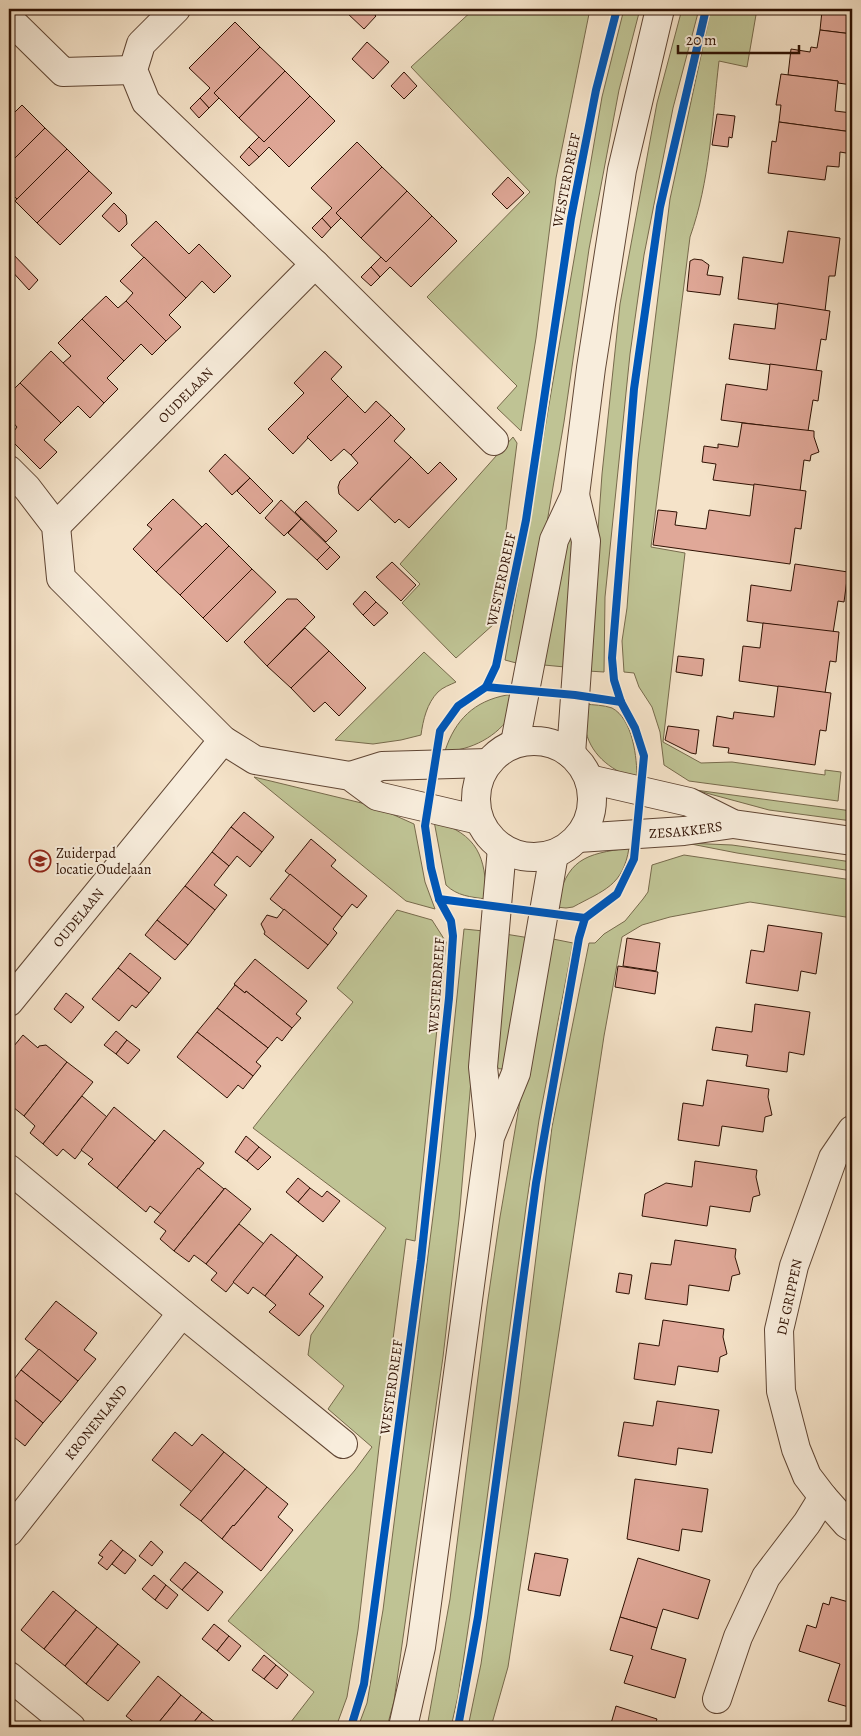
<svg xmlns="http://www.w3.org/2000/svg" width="861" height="1736" viewBox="0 0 861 1736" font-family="Alegreya,serif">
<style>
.green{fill:#bfc394;stroke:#776a4c}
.building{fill:#e0a898;stroke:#2f1103}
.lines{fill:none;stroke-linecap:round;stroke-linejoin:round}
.minor-casing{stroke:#604634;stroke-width:30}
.minor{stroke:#f8eddc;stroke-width:28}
.cycleway-casing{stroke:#f8eddc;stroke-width:11}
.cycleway{stroke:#0057b8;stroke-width:8}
.labels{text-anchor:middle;stroke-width:4;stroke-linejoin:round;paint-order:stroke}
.street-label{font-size:14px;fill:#2f1103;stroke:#f8eddc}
.poi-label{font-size:14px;fill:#2f1103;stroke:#f8eddc;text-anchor:start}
</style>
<rect width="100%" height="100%" fill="#f5e3c9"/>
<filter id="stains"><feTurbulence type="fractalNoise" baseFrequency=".004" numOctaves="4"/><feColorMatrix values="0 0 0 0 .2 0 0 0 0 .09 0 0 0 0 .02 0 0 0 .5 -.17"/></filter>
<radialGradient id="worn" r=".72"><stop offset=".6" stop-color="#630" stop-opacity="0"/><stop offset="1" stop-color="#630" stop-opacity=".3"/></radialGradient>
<g class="green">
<path d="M474,9h116l-34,169 -20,160 -15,93 -24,-23 20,-22 -90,-89 103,-105 -119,-125z"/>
<path d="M624,9h16l-21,81 -30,159 -25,173 -24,142 -20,100 -15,-4 97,-563z"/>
<path d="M682,9h17l-26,99 -29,147 -14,99 -25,243 -1,75 -16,-1 14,-197 18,-170 37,-201z"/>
<path d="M711,9h46l-10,58 -28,-6c-7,59 -9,120 -29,176l-39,310 34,6 -22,189 38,21 31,-1 93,13v-5l16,2 -3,29 -149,-20 -25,-16 -4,-33 -8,-25 -13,-20 -5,-14 -10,-1 -2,-31 5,-33 11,-149 32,-260z"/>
<path d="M513,437l4,6 -23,181 -38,34 -54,-55 18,-19 -20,-20z"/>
<path d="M571,539l2,1 -8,127 -21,-2 23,-125z"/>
<path d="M424,652l32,30c-6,3 -13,5 -18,10 -11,11 -15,28 -17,43l-20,5 -28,4 -38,-4z"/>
<path d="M507,695h8c-1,6 -1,14 -4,19 -12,22 -41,37 -66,37 10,-31 29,-50 62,-56z"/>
<path d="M585,704c8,1 19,1 27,4 21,11 25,50 25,71 -23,-7 -45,-22 -51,-47 -2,-8 -1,-19 -1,-28z"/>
<path d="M254,777l120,29 40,18 11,58 10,27 -29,-8z"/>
<path d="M695,790l157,21v10l-83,-11z"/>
<path d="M434,821c44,13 52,36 52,78 -15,-2 -29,-3 -40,-14z"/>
<path d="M686,843l46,2 120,17v9l-115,-18z"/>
<path d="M629,848c-6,38 -25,42 -56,59l-7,1 -10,-1c11,-48 28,-53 73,-59z"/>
<path d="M684,855l168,25v38l-102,-16 -80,15 -28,8 -20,12 -18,99 -96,631 -17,60h-23l13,-63 37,-261 34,-276 37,-184h6l9,-9 21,-13 18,-22 5,-7 4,-27z"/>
<path d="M397,910l35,10 14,22 -31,299 -9,-2 -27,208 -21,183 -11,67 -11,30h-49l27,-35 -86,-71 127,-151 17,-23 -44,-38 16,-23 -36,-31 3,-20 75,-107 -133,-100 100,-126 -16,-14z"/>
<path d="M464,929l20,2 -25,288 -16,138 -49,344 -7,26h-29l9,-24 16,-93 57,-449z"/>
<path d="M505,934l25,4 -25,130 -5,1 -4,-2z"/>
<path d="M548,938l25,5 -34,177 -13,87 -44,329 -24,160 -7,31h-24l23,-128 37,-293 13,-89z"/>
</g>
<g class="building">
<path d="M352,9h16l8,7 -12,13 -17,-16z"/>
<path d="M817,9h35v25l-32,-4 2,-19z"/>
<path d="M235,22l25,25 -46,46 5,5 -10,10 -9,-10 10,-10 -21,-20z"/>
<path d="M820,30l32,4v51l-14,-2v-2l-50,-6 3,-26 19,3 1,-5 6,1z"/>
<path d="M367,42l22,20 -16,17 -21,-20z"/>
<path d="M260,47l25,24 -46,47 -25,-25z"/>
<path d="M285,71l25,25 -46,46 -25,-24z"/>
<path d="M404,72l13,14 -13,13 -13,-13z"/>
<path d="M781,74l57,7 -3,30 17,2v19l-73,-10 2,-17h-5z"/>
<path d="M310,96l25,25 -46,46 -20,-20 -10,10 -10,-10 10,-10 5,5z"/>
<path d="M200,98l9,10 -10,10 -9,-10z"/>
<path d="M22,105l23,23 -36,36v-56l5,5z"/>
<path d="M717,114l18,2 -3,22 -3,-1 -1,10 -16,-2z"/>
<path d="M779,122l73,10v22l-12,-2 -1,15 -12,-1 -2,14 -57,-7 4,-32 4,1z"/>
<path d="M45,128l22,21 -50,50 -8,-8v-27z"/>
<path d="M357,142l25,25 -46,46 5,5 -10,10 -9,-10 10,-10 -21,-20z"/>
<path d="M249,147l10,10 -10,9 -9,-9z"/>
<path d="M67,149l22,22 -52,52 -22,-22z"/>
<path d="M382,167l25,24 -46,47 -25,-25z"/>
<path d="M89,171l23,22 -52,52 -23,-22z"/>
<path d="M508,177l16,16 -17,16 -15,-15z"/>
<path d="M407,191l25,25 -46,46 -25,-24z"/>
<path d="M114,203l12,12 1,9 -8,8 -17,-16z"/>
<path d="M432,216l25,25 -46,46 -21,-20 -10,10 -9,-10 10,-10 5,5z"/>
<path d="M322,218l9,10 -9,10 -10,-10z"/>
<path d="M156,221l33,33 10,-10 32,32 -17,17 -12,-12 -16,17 -55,-53z"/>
<path d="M788,231l52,7 -5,38h-6l-4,35 -87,-12 5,-42 40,6z"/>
<path d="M10,251l28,29 -9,10 -20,-22z"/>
<path d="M144,257l42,41 -17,17 12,12 -15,14 -40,-40 7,-8 -13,-12z"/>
<path d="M694,259l8,1 7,5 -2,10 16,2 -3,18 -33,-4 3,-30z"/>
<path d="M371,267l9,10 -9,9 -10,-9z"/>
<path d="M106,296l12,12 8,-7 40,40 -14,14 -11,-11 -17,17 -42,-42z"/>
<path d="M778,303l52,8 -4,29 -5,-1 -5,32 -87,-12 5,-35 41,5z"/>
<path d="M82,319l42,42 -17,17 11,11 -14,14 -41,-40 8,-7 -13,-13z"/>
<path d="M51,351l53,52 -14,15 -12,-12 -17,17 -41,-40z"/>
<path d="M325,351l17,16 -11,12 17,17 -41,41 1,1 -15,16 -25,-25 36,-36 -10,-10z"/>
<path d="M770,364l52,7 -4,30 -5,-1 -5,31 -87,-11 5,-36 41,6z"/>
<path d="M20,383l41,40 -17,17 13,12 -17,17 -31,-31 8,-11 -8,-9v-24z"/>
<path d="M348,396l17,17 11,-12 15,14 -40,40 -7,-6 -13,12 -24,-24z"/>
<path d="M391,415l14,14 -11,12 17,16 -53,54 -19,-17 -1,-7 2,-6 18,-18 -7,-8z"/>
<path d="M742,423l72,8v6l5,15 -8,3 -1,6 -6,-1 -4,31 -87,-11 3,-16 -14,-2 2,-16 14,2v-4l20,3z"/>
<path d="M225,454l25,24 -18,17 -23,-24z"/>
<path d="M411,457l17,17 12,-12 17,17 -48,49 -10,-9 -4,4 -25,-24z"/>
<path d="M250,478l23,23 -13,13 -23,-23z"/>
<path d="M754,484l52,7 -5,38 -6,-1 -5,36 -137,-19 5,-35 19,2 -2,13 31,4 3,-19 41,6z"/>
<path d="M173,499l29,28 -46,45 -23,-23 19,-20 -5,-4z"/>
<path d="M281,500l20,19 -17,17 -19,-18z"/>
<path d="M306,501l31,30 -11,11 -31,-30z"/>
<path d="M301,519l29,28 -13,13 -29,-27z"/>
<path d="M206,523l23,23 -49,49 -24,-23z"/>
<path d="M229,546l23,23 -49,49 -23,-23z"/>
<path d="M330,547l10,10 -13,13 -10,-10z"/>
<path d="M392,562l24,23 -15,16 -25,-24z"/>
<path d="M795,564l53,8 -4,30 -6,-1 -5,32 -86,-12 4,-36 40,6z"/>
<path d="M252,569l24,23 -49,50 -24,-24z"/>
<path d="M365,591l11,11 -13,13 -10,-11z"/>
<path d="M287,599h10l18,18 -48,49 -23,-24z"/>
<path d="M376,602l12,11 -14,13 -11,-11z"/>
<path d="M763,623l76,9 -3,30 -6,-1 -5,32 -86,-12 4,-35 17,2z"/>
<path d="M305,628l24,23 -38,37 -24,-22z"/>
<path d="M329,651l37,37 -27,28 -14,-14 -11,10 -23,-24z"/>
<path d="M678,656l26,3 -2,17 -26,-4z"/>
<path d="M778,686l53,7 -5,38 -6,-1 -5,35 -87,-12 1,-5 -16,-2 4,-30 16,3 1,-7 40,5z"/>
<path d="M668,726l31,4 -3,24 -5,-1 -26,-13z"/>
<path d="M244,812l30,25 -12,15 -31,-25z"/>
<path d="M231,827l31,25 -12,15 -13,-11 -8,10 -17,-14z"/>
<path d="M311,839l25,21 -5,6 36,30 -10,12 -5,-4 -10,13 -57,-46z"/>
<path d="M212,852l17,14 -15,19 13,10 -12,15 -30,-24z"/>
<path d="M290,874l52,43 -9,12 4,4 -9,12 -58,-46z"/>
<path d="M185,886l30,24 -27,35 -31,-25z"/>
<path d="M284,909l44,36 -20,24 -44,-35 1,-2 -4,-8 6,-9 10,3z"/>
<path d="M157,920l31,25 -13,15 -30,-25z"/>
<path d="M768,925l54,8 -6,41 -15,-3 -3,20 -52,-8 5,-33 13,2z"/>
<path d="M627,938l33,5 -4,28 -33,-5z"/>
<path d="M130,953l31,25 -12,15 -31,-25z"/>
<path d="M255,959l52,42 -11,13 5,4 -9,10 -46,-37 -1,2 -11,-9z"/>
<path d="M618,966l40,6 -3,22 -40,-7z"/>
<path d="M118,968l31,25 -13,15 -4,-3 -13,16 -27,-22z"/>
<path d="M235,985l10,8 1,-2 46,37 -10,13 -5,-4 -9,11 -51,-40z"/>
<path d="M66,993l18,14 -13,16 -17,-14z"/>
<path d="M755,1004l55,8 -6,43 -15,-3 -2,20 -41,-6 2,-11 -36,-5 4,-23 36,5z"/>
<path d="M217,1008l51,40 -12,14 5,4 -8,10 -56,-44z"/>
<path d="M116,1031l11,9 -11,14 -12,-9z"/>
<path d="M197,1032l56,44 -10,13 -5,-4 -11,13 -50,-41z"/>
<path d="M23,1035l15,13 1,-2 7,-1 21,17 -43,54 -11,-9 -4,5v-31l3,-4 -3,-2v-23z"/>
<path d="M127,1040l13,10 -12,14 -12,-10z"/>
<path d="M67,1062l26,20 -50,62 -13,-11 5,-7 -11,-10z"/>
<path d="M707,1080l62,9 -1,8 4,18 -7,2 -2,15 -41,-6 -3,20 -41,-6 5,-37 20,3z"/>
<path d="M82,1096l25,21 -32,42 -12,-10 -6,7 -14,-12z"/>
<path d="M114,1107l41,34 -38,47 -29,-24 5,-5 -12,-9z"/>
<path d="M164,1130l40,33 -43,51 -11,-8 -4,6 -29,-24z"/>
<path d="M246,1136l13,11 -12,14 -12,-9z"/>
<path d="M259,1147l12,10 -13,13 -11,-9z"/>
<path d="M695,1161l62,9 -1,7 4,18 -7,2 -3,15 -40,-6 -3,20 -65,-10 3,-22 21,-11 26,4z"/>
<path d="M198,1168l26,21 -50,62 -14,-12 6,-8 -12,-9z"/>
<path d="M298,1178l12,10 -12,14 -12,-10z"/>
<path d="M225,1188l26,21 -45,55 -12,-9 -5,7 -15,-11z"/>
<path d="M310,1188l12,9 5,-6 13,10 -17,21 -25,-20z"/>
<path d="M239,1224l25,20 -38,48 -15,-12 6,-7 -11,-9z"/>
<path d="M271,1234l26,21 -32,41 -12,-9 -5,7 -15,-12z"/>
<path d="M675,1240l61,9 -1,8 5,17 -8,2 -3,15 -40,-6 -2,20 -42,-6 6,-36 20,2z"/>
<path d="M297,1255l26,22 -14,17 15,12 -25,30 -30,-24 7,-7 -11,-9z"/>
<path d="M619,1273l13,2 -3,19 -13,-2z"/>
<path d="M56,1301l41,32 -13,17 12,9 -18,22 -53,-42z"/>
<path d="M663,1320l61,9 -1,8 4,17 -7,3 -2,15 -40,-6 -3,19 -41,-6 5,-36 20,3z"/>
<path d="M39,1349l39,32 -17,21 -40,-32z"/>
<path d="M21,1370l40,32 -18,21 -34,-28v-9z"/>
<path d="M9,1395l34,28 -18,23 -16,-13z"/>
<path d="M657,1401l62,9 -7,43 -34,-5 -2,17 -58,-9 6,-34 29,4z"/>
<path d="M175,1432l17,14 10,-12 22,18 -32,40 -40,-32z"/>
<path d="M224,1452l21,17 -44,52 -21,-16z"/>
<path d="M245,1469l22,18 -33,39 -1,-1 -11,14 -21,-18z"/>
<path d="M635,1479l73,10 -6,43 -20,-3 -3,22 -52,-12z"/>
<path d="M267,1487l21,17 -10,13 15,13 -32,41 -39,-32 11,-14 1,1z"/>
<path d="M111,1540l12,10 -16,20 -9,-7 5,-6 -4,-2z"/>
<path d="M151,1541l12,11 -11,14 -13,-10z"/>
<path d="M123,1550l13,10 -11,14 -13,-10z"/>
<path d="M535,1553l33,6 -8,37 -32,-6z"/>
<path d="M638,1558l72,22 -12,39 -35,-10 -6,19 -37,-11z"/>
<path d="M185,1562l13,10 -16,18 -12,-10z"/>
<path d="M198,1572l25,20 -15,19 -26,-21z"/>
<path d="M154,1575l12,10 -11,15 -13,-11z"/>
<path d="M166,1585l12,10 -11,14 -12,-9z"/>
<path d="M53,1591l23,19 -32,39 -23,-19z"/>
<path d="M831,1597l21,6v105l-24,-7 12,-37 -41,-13 8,-26 9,3 7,-25 6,2z"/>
<path d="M76,1610l21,17 -32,39 -21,-17z"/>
<path d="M620,1617l37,11 -6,21 35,10 -11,39 -51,-15 9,-27 -23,-6z"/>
<path d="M214,1624l15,12 -12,15 -15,-12z"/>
<path d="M97,1627l21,17 -32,40 -21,-18z"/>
<path d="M229,1636l12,10 -12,15 -12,-10z"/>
<path d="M118,1644l22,18 -32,39 -22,-17z"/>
<path d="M264,1655l12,10 -12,14 -12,-9z"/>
<path d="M276,1665l12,10 -11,14 -13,-10z"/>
<path d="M158,1676l23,19 -26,32h-15l-14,-11z"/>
<path d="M181,1695l21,17 -12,15h-35z"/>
<path d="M616,1706l41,13 -3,8h-44z"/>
<path d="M202,1712l19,15h-31z"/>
</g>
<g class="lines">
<g class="minor-casing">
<g id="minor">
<path d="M176,9l-35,35 -8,26 13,32 169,162 179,177"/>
<path d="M9,19l54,53 70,-2"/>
<path d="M9,470l18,18 29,38 5,52 162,162 32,20 95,16 27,20 102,24"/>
<path id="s1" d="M56,526l259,-262"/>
<circle cx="534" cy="799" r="58"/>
<path d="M515,743l39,-203 21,-45 16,-127 31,-198 38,-161"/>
<path d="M571,754l15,-213 -11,-46"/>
<path d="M350,776l32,-10 106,-3"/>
<path d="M589,779l100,23 44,22 119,17"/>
<path id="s2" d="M578,838l106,-7 49,-7"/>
<path id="s3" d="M9,1002l214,-262"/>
<path d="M852,1130l-19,28 -39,108 -15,64 2,61 15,58 11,27 16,21 24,27 5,3"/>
<path d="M490,1133l-7,-66 19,-219"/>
<path d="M9,1169l173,144 161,131"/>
<path id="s4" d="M9,1532l173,-219"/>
<path d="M9,1676l62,51"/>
<path d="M717,1699l21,-62 28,-60 41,-54 16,-26"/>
<path d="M403,1727l18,-80 69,-510 26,-64 38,-219"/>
</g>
</g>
<use href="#minor" class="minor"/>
<g class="cycleway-casing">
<g id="cycleway">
<path d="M486,687l89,8 46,7"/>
<path d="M439,899l146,19"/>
<path d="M351,1727l13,-43 57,-424 28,-262 4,-62 -2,-15 -12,-22 -8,-31 -6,-42 15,-95 18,-25 28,-19 10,-21 30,-146 45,-302 25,-128 21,-81"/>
<path d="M458,1727l20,-110 58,-434 43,-245 6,-20 32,-24 17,-35 10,-103 -9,-28 -14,-26 -7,-22 -2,-22 22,-269 26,-182 46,-198"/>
</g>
</g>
<use href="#cycleway" class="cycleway"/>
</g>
<defs>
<g id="school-ring" transform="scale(1.125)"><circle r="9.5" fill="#f8eddc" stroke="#8f2418" stroke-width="1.5"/><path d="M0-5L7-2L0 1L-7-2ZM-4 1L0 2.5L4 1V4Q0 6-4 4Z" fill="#8f2418"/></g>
</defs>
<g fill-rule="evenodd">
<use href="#school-ring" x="40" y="861"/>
</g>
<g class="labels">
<g class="street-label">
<text transform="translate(566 180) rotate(-79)" y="5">WESTERDREEF</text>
<text dy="5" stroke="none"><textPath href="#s1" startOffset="184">OUDELAAN</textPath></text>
<text transform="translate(501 579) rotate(-78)" y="5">WESTERDREEF</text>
<text dy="5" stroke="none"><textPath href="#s2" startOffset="108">ZESAKKERS</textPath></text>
<text dy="5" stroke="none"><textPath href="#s3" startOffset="109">OUDELAAN</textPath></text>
<text transform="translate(436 985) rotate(-86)" y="5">WESTERDREEF</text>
<text transform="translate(789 1297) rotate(-78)" y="5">DE GRIPPEN</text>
<text transform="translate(391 1387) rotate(-82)" y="5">WESTERDREEF</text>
<text dy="5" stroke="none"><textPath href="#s4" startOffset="140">KRONENLAND</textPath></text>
</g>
<g class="poi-label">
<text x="56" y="858">Zuiderpad<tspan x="56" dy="16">locatie Oudelaan</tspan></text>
</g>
</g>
<rect width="861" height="1736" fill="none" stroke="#f5e3c9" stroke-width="30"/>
<rect x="10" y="10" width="841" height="1716" fill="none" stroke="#2f1103" stroke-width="2.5"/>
<rect x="15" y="15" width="831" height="1706" fill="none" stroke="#2f1103"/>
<path d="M678 45v8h121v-8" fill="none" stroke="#2f1103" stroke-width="2.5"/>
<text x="686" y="45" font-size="15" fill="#2f1103" stroke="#f8eddc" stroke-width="4" paint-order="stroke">20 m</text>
<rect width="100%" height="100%" filter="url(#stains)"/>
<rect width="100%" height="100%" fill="url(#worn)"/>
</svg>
